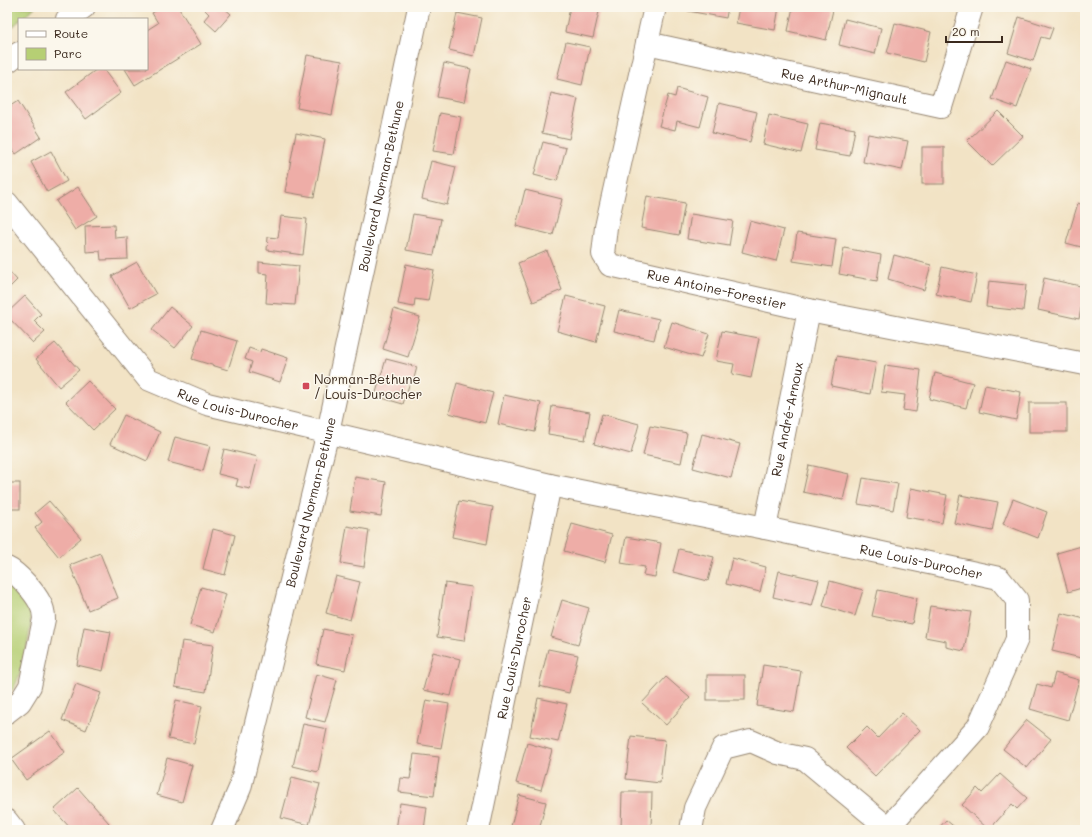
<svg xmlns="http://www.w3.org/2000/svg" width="1092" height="837" viewBox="0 0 1092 837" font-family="Mali,sans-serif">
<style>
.green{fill:#b6cf74;stroke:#787c49}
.building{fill:#eeada7}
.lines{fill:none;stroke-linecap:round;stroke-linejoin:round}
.minor-casing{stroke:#968672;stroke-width:24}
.minor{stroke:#fff;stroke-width:22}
.poi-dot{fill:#d1495b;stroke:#fbf7ec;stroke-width:1.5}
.labels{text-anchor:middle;stroke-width:3;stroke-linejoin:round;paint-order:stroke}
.street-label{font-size:13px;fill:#3b2a1e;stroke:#fbf7ec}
.poi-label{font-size:13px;fill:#3b2a1e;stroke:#fbf7ec;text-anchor:start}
</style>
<rect width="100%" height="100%" fill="#fbf7ec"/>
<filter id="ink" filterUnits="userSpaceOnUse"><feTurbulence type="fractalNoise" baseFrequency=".025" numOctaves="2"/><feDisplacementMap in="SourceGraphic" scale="8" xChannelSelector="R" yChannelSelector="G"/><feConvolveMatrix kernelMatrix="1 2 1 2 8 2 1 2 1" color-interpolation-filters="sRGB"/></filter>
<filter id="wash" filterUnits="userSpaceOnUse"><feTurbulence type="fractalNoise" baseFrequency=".012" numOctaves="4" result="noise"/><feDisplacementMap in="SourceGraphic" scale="16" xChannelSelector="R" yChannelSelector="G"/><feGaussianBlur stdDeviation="0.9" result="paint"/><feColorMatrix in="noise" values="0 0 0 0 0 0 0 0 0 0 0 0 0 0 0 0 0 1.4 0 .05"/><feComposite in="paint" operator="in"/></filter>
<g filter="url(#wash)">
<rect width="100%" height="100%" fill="#f2e3c5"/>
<g class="green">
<path d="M7,7h28l-13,12h-3v2l-12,11z"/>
<path d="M7,585c7,5 21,20 23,28 4,11 -9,61 -15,73 -2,3 -5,6 -8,9z"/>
</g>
<g id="blocks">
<g class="building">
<path d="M162,7h16l23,37 -66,41 -10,-16h22v-39l11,-7 -6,-10z"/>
<path d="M202,7h21l8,7 -15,17 -12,-11 5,-6z"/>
<path d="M570,7h30l-7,31 -28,-6z"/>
<path d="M688,7h40l-2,11 -38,-7z"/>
<path d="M739,7h40l-4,23 -39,-7z"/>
<path d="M793,7h29l11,3 -7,30 -38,-9z"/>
<path d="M457,13l25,5 -8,38 -25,-6z"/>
<path d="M1019,17l34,11 -4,11 -8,-2 -8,24 -25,-8z"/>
<path d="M845,19l36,9 -6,26 -36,-9z"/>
<path d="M895,23l36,9 -7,30 -37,-9z"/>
<path d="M566,42l24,5 -8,38 -25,-6z"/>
<path d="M307,55l35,6 -10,54 -35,-7z"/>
<path d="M1006,60l25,9 -14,39 -25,-9z"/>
<path d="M444,63l27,6 -7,33 -27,-5z"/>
<path d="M97,69h6l18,24 -35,26 -20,-27z"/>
<path d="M677,88l31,9 -8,30 -23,-6 -2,9 -16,-4 9,-31 7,2z"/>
<path d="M551,93l27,6 -9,40 -27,-6z"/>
<path d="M18,101l23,36 -25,17 -9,-14v-32z"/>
<path d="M719,103l38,9 -7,30 -38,-9z"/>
<path d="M998,111l25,25 -31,30 -25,-25z"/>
<path d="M440,113l21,4 -7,37 -21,-3z"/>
<path d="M769,115l39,9 -7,29 -38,-9z"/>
<path d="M820,123l35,6 -5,27 -35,-6z"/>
<path d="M296,133l29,6 -11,58 -29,-5z"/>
<path d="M868,134l40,7 -6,29 -39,-8z"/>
<path d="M543,142l23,6 -9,33 -23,-6z"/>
<rect x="922" y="147" width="22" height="37"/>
<path d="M51,151l16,30 -20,11 -16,-30z"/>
<path d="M431,161l25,6 -9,38 -25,-6z"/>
<path d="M78,187l19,29 -22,14 -19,-29z"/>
<path d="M525,190l37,9 -9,36 -37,-9z"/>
<path d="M647,196l38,7 -6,32 -38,-7z"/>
<path d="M1078,203l7,3v42l-19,-5z"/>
<path d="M413,214l28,5 -7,36 -28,-5z"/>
<path d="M691,214l42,7 -4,25 -42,-7z"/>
<path d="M281,216l26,3 -4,36 -36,-5 1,-13 10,1z"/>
<path d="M750,221l34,9 -8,31 -34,-9z"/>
<path d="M114,225l1,13 12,-1 1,22 -27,1 -1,-9 -14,1 -1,-26z"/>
<path d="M797,233l39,6 -4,28 -39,-6z"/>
<path d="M844,248l37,7 -4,26 -38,-7z"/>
<path d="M547,251l15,39 -29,12 -15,-39z"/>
<path d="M894,255l37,10 -7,25 -36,-11z"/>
<path d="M137,262l19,32 -26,14 -18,-32z"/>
<path d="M259,262l40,4 -4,39 -29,-2 2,-29 -9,-1z"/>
<path d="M406,264l28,6 -6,31 -13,-2 -1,8 -16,-3z"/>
<path d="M942,267l35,8 -6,27 -35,-8z"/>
<path d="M7,269l10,11 -10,10z"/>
<path d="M1044,278l41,9 -6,32 -41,-9z"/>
<path d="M989,281l37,4 -3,26 -37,-4z"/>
<path d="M25,296l16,18 -7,7 11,11 -12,11 -26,-27v-3z"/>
<path d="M566,296l39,10 -9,36 -39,-11z"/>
<path d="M170,307l23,19 -18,22 -23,-18z"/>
<path d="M394,309l26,8 -12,40 -25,-8z"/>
<path d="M619,310l40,9 -5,21 -40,-9z"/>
<path d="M672,322l37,12 -8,24 -37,-11z"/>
<path d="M201,330l36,11 -9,29 -36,-11z"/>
<path d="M722,331l37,7 -8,40 -19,-4 2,-10 -18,-3z"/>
<path d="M55,343l24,27 -20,17 -23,-28z"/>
<path d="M249,348l11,4 1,-3 27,9 -8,24 -31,-10 3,-10 -7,-3z"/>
<path d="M837,356l39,7 -6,31 -39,-8z"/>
<path d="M386,359l31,8 -4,15h-3l-7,22 -28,-8z"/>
<path d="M885,365l36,5 -5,42 -13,-2 2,-15 -24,-3z"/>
<path d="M935,373l38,10 -7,25 -37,-9z"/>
<path d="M88,381l27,28 -22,21 -27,-28z"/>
<path d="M457,383l36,10 -8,30 -36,-10z"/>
<path d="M985,385l36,7 -5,28 -37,-8z"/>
<path d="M504,395l37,8 -6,29 -37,-8z"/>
<rect x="1029" y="403" width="38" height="29"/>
<path d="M552,406l38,6 -5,28 -37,-6z"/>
<path d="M602,414l37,10 -8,30 -37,-10z"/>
<path d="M124,415l36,17 -13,29 -37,-17z"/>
<path d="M1085,416v22h-1l-2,-21z"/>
<path d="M650,426l37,7 -6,30 -38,-8z"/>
<path d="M702,434l38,10 -9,34 -38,-10z"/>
<path d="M175,437l35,9 -7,25 -35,-9z"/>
<path d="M224,449l34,8 -8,32 -14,-3 2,-7 -20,-5z"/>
<path d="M809,465l40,9 -6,26 -40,-8z"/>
<path d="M355,477l31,5 -5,34 -31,-5z"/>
<path d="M863,478l35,6 -5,26 -35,-6z"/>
<rect x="7" y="483" width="13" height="26"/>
<path d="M911,488l36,7 -5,28 -36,-6z"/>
<path d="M960,495l38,7 -6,29 -38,-8z"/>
<path d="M1013,499l34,13 -9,26 -35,-14z"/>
<path d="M49,501l32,37 -22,19 -24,-29 7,-6 -7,-9z"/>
<path d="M459,501l34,6 -6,37 -35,-7z"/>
<path d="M572,524l40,11 -7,27 -41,-11z"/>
<path d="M347,526l22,4 -5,37 -23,-4z"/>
<path d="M213,529l22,6 -10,40 -22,-6z"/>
<path d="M626,537l35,6 -6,34 -12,-2 2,-8 -24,-4z"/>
<path d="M1085,545v42l-17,5 -11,-39z"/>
<path d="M679,549l35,8 -6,24 -35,-9z"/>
<path d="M100,553l18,45 -30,12 -18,-45z"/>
<path d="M732,558l34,9 -6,25 -34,-8z"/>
<path d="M779,571l40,9 -7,26 -39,-9z"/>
<path d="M336,576l24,6 -10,38 -24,-7z"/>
<path d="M830,581l33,9 -8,26 -32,-10z"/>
<path d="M445,583l27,4 -8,54 -27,-4z"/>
<path d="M201,587l25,7 -11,38 -25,-7z"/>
<path d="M878,590l39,8 -5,26 -40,-8z"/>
<path d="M562,600l27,8 -11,37 -27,-8z"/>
<path d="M930,606l41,6 -7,39 -18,-4v-6l-21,-4z"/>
<path d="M1061,613l24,6v40l-33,-8z"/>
<path d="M84,627l27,5 -8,39 -26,-6z"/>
<path d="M323,629l29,6 -7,35 -29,-6z"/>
<path d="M182,641l31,4 -7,47 -31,-5z"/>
<path d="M548,649l30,6 -9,38 -30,-7z"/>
<path d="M433,652l27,7 -9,37 -28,-6z"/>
<path d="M763,665l38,6 -7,41 -37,-6z"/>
<path d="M1055,673l24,7 -11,40 -38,-11 7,-25 14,4z"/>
<path d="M316,674l21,6 -12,42 -20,-5z"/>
<rect x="707" y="675" width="38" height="25"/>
<path d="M666,677l24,21 -24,27 -24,-22z"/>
<path d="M76,684l25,9 -15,37 -24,-10z"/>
<path d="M538,698l29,6 -9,38 -28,-6z"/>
<path d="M176,700l26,6 -8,38 -26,-5z"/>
<path d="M426,700l23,4 -8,44 -24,-4z"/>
<path d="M902,713l18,17 -45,46 -29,-28 21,-21 11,11z"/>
<path d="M1027,720l24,19 -24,29 -24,-19z"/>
<path d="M303,724l24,5 -9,43 -25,-6z"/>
<path d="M50,731l15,21 -39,28 -15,-21z"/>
<path d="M631,736l34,4 -5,43 -34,-4z"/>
<path d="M527,743l25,7 -11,40 -25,-7z"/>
<path d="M414,754l25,3 -5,39 -35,-4 2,-14 9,1z"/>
<path d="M167,758l25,7 -10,37 -25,-7z"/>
<path d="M1000,774l27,24 -10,11 -5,-5 -23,26 -27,-25 15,-17 5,5z"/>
<path d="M292,777l28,7 -11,41 -28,-7z"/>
<path d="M78,788l31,35 -7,7h-30l-18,-20z"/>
<path d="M622,792h30l-1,38h-30z"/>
<path d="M519,795l27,7 -7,28h-29z"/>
<path d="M400,803l27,4 -3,23h-28z"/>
<path d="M946,820l12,10h-21z"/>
</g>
</g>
</g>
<g filter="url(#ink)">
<use href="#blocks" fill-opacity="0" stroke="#968672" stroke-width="1"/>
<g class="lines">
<g class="minor-casing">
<g id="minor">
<path id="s1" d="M655,7l-49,220 -3,27 7,11 199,45 276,54"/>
<path d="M67,19l17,-12"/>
<path id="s2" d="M647,43l294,64 31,-100"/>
<path d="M7,62l12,-9"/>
<path id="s3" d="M7,203l141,176 59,25 343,81 215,43 234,50 18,22v39l-39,88 -92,103"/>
<path id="s4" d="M765,528l44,-218"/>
<path d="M7,568c11,5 28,25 33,35 3,5 4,10 4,16l-14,67 -10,16 -13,10"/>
<path d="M7,821l7,9"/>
<path id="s5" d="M222,830l18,-42 88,-356 91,-425"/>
<path id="s6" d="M478,830l72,-345"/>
<path d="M691,830l4,-22 28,-60 28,-7 27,12 27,6 83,69"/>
</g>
</g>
<use href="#minor" class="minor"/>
</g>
</g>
<rect class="poi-dot" x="302" y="382" width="8" height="8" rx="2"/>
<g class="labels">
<g class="street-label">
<text dy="5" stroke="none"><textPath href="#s2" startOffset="202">Rue Arthur-Mignault</textPath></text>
<text dy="5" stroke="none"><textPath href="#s5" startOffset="664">Boulevard Norman-Bethune</textPath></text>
<text dy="5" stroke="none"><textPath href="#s1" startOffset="375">Rue Antoine-Forestier</textPath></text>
<text dy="5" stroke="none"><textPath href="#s3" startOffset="321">Rue Louis-Durocher</textPath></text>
<text dy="5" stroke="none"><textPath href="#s4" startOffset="111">Rue André-Arnoux</textPath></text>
<text dy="5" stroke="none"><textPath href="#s5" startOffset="340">Boulevard Norman-Bethune</textPath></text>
<text dy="5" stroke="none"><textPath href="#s3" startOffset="1021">Rue Louis-Durocher</textPath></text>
<text dy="5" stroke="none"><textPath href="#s6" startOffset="176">Rue Louis-Durocher</textPath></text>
</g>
<g class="poi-label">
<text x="314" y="384">Norman-Bethune<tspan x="314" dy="15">/ Louis-Durocher</tspan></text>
</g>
</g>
<rect width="1092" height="837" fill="none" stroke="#fbf7ec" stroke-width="24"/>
<rect x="18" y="18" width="130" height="52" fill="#fbf7ec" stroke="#aea59a"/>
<rect x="26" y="31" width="20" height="6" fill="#ffffff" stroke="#aea59a"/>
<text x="54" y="38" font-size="12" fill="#3b2a1e">Route</text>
<rect x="26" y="48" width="20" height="12" fill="#b6cf74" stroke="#aea59a"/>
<text x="54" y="58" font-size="12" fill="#3b2a1e">Parc</text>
<path d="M946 36v6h56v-6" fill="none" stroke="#3b2a1e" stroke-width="2"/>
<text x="952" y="36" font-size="12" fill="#3b2a1e" stroke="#fbf7ec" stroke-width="3" paint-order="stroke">20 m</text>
</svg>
